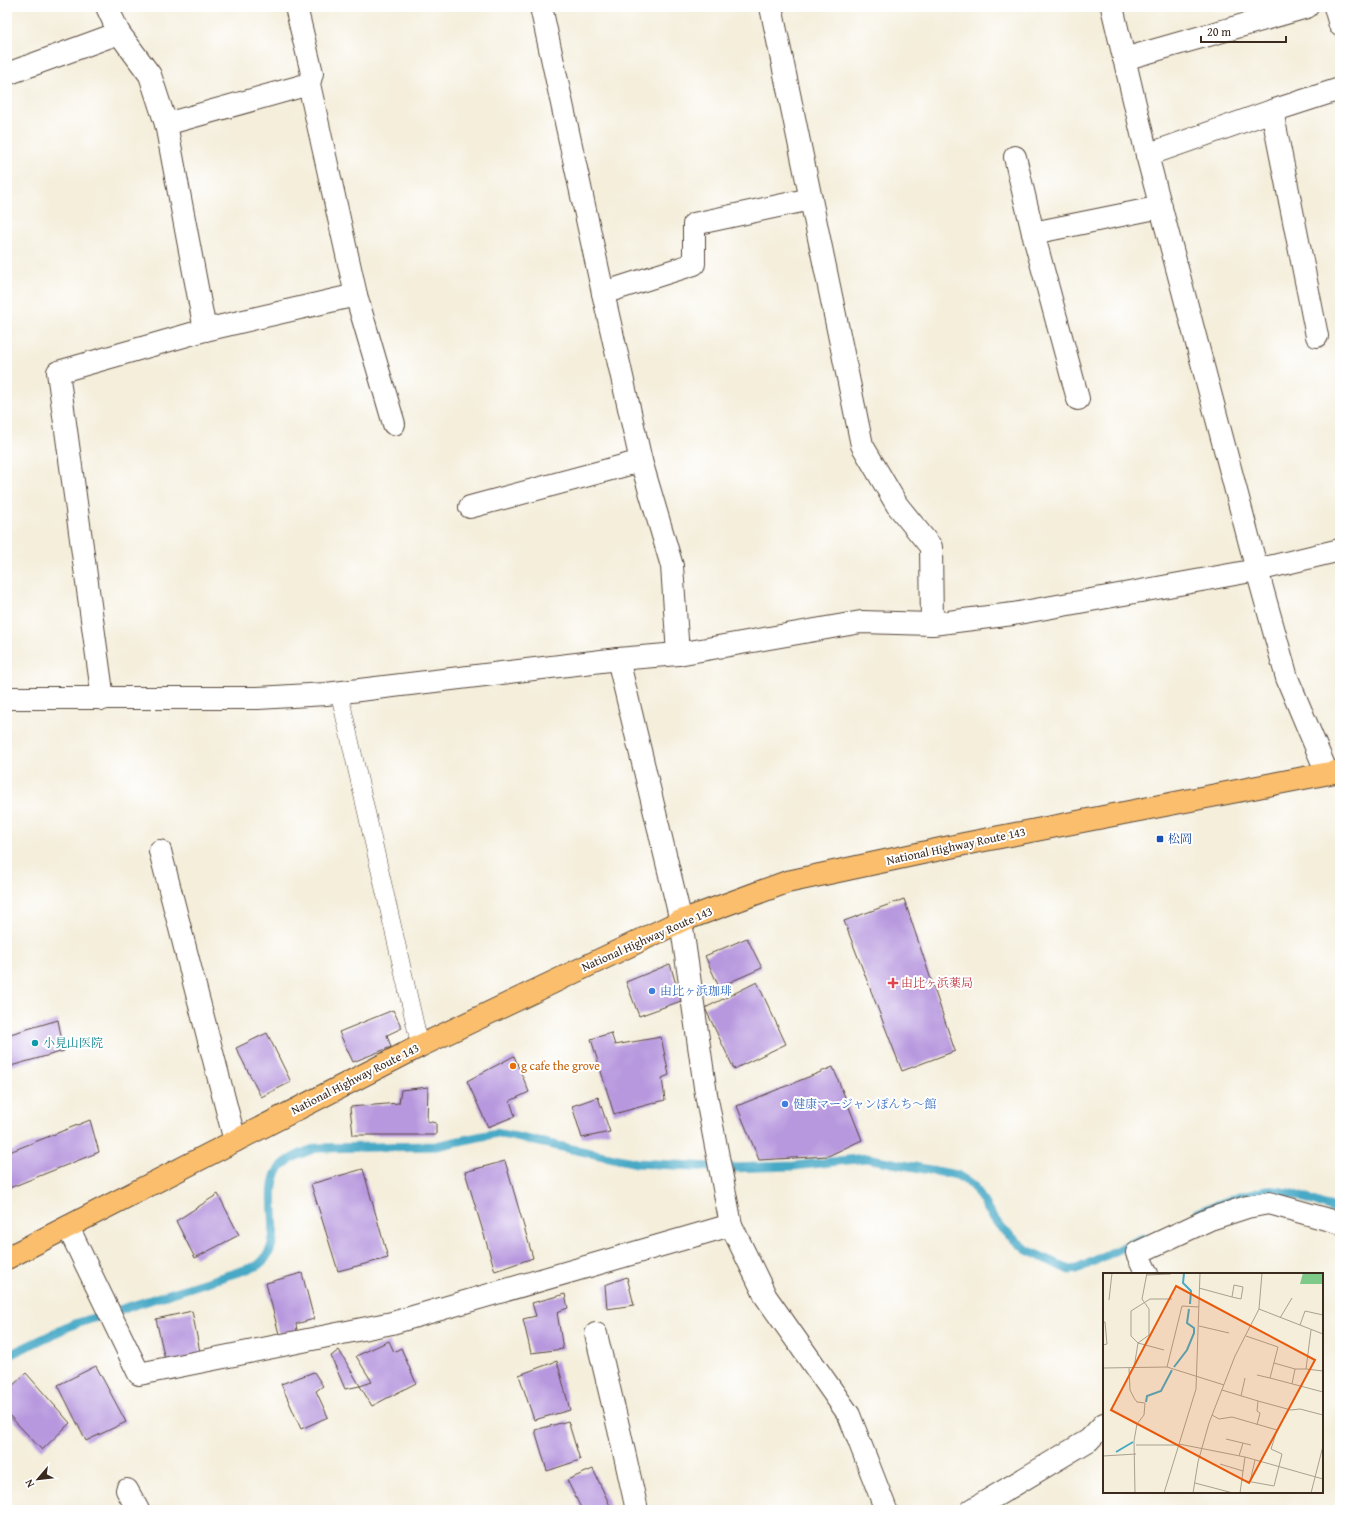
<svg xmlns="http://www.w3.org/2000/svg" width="1347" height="1517" viewBox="0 0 1347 1517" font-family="'Gentium Book Plus','Noto Serif JP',serif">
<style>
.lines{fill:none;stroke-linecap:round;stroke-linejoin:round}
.stream{stroke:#46a9c6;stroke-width:9}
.building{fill:#b798de}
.service-casing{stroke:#57473a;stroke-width:18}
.minor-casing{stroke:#57473a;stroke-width:24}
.trunk-casing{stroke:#57473a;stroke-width:24}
.service{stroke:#fff;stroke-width:17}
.minor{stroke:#fff;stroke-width:22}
.trunk{stroke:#fabe6d;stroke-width:22}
.transit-dot{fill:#1a4fb4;stroke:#fff;stroke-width:1.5}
.health-dot{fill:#e0444e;stroke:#fff;stroke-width:1.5}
.shop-dot{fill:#3f7fe0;stroke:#fff;stroke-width:1.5}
.culture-dot{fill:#0f9aa8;stroke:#fff;stroke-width:1.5}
.food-dot{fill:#e8710a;stroke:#fff;stroke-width:1.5}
.labels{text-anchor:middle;stroke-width:4;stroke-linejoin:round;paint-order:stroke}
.transit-label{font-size:12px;fill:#164399;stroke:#fff;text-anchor:start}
.street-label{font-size:12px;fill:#3b2a1e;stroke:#fff}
.health-label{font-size:12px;fill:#be3a42;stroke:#fff;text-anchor:start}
.shop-label{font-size:12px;fill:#366cbe;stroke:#fff;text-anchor:start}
.culture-label{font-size:12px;fill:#0d838f;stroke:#fff;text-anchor:start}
.food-label{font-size:12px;fill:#c56008;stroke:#fff;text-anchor:start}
.inset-river{fill:none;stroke:#46a9c6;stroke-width:2}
.inset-road{fill:none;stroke:#aaa08f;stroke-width:1}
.view{fill:#e8590c;fill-opacity:0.15;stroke:#e8590c;stroke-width:2}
.inset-edge{fill:none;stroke:#3b2a1e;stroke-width:2}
</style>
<rect width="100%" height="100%" fill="#fff"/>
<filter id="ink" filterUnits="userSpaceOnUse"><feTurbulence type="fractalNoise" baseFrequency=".025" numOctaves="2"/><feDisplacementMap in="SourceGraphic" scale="8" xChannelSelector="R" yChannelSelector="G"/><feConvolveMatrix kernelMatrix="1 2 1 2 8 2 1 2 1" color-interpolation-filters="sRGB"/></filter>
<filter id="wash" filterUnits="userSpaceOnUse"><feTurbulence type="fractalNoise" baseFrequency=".012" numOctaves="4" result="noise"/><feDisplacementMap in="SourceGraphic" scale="16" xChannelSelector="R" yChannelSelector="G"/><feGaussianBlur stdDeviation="0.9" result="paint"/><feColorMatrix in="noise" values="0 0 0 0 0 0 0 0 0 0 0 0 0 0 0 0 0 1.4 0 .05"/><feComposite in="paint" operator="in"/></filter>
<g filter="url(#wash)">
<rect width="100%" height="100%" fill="#f4eedb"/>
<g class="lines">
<g class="stream">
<path d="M1198,1213c17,-8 60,-24 77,-22 22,2 44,13 65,20"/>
<path d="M7,1356l65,-31 185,-59c31,-22 7,-63 19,-92 6,-14 28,-22 41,-26l119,-2 61,-13 140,30 94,5 63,-2 72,-8 91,17 16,10 19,31 11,14 24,20 42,20 8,-1 66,-31"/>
</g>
</g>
<g id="blocks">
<g class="building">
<path d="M904,899l51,152 -53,20 -58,-150z"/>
<path d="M747,938l15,30 -43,19 -14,-31z"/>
<path d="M670,964l11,37 -42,15 -13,-34z"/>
<path d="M757,982l29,62 -52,25 -29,-61z"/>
<path d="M393,1010l9,18 -15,7 4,12 -38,15 -14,-30z"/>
<path d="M58,1020l6,31 -57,16v-32z"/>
<path d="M267,1033l24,49 -30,15 -25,-49z"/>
<path d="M611,1033l4,12 46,-8 8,38 -7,3 3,22 -51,14 -23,-75z"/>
<path d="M514,1056l15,36 -19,9 5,15 -27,11 -21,-46z"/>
<path d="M833,1067l29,73 -34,16 -69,4 -22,-54z"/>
<path d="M428,1087l-1,34 9,2v12h-83l-3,-28 49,-4 2,-13z"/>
<path d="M598,1097l12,35 -28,6 -10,-32z"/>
<path d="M90,1120l9,32 -92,37v-36z"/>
<path d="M505,1161l28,97 -38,13 -30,-99z"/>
<path d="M363,1169l25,89 -50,13 -27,-87z"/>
<path d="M218,1194l21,41 -44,23 -19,-37z"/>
<path d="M302,1273l12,46 -18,5 2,14 -17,4 -15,-59z"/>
<path d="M627,1277l7,28 -27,4 -2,-24z"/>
<path d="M565,1294l3,14 -11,4 6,37 -32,4 -8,-34 13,-3 -4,-13z"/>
<path d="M192,1311l9,46 -35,7 -10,-45z"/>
<path d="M389,1341l5,11 7,-4 15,35 -44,23 -12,-20 12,-4 -16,-26z"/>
<path d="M339,1350l21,36 -15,3 -14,-33z"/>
<path d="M557,1361l13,49 -36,10 -15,-45z"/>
<path d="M96,1366l30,56 -40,19 -28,-56z"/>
<path d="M314,1372l9,14 -7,5 12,26 -27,12 -20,-45z"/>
<path d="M26,1373l44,50 -28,27 -35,-37v-22z"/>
<path d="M568,1421l12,39 -33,11 -12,-41z"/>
<path d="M593,1469l19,41h-30l-15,-30z"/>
</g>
</g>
</g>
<g filter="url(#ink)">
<use href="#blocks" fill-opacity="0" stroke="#57473a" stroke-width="1"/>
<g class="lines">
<g class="service-casing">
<path id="service" d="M339,692l81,354"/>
</g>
<g class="minor-casing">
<g id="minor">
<path d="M541,7l62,286"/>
<path d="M771,7l91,438 35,60 34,42 1,77"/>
<path d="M1112,7l35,148 110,415 30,108 40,95"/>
<path d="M1335,7l5,18"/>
<path d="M119,33l31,42 16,49 39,206"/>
<path d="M1124,59l183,-52"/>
<path d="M7,74l112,-41 -12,-26"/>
<path d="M1272,111l45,225"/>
<path d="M166,124l143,-40"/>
<path d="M1147,155l125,-44 68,-22"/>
<path d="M1015,157l18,76 45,166"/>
<path d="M1033,233l128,-26"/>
<path d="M356,295l38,129"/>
<path d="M470,507l171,-46"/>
<path d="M678,654l-6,-88 -31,-105 -38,-168 91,-29v-40l117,-25"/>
<path d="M618,659l63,262 25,173 25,131 35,72 83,118 37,95"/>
<path d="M7,698h251l68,-4 292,-35 60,-5 183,-32 71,2 81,-10 244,-44 83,-20"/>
<path d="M103,699l-45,-327 147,-42 151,-35 -47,-211 3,-11 -16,-66"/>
<path d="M160,851l75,290"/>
<path d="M68,1227l71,147 253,-51 339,-98"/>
<path d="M1147,1274l-10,-21 73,-34 37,-12 22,-4 71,20"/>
<path d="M596,1334l24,100 17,76"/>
<path d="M127,1490l11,20"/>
<path d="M972,1510l117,-70 15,-16"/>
</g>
</g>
<g class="trunk-casing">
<path id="trunk" d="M7,1258l413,-212 261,-125 106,-39 177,-38 376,-73"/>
</g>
<use href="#service" class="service"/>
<use href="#minor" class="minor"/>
<use href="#trunk" class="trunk"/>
</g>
</g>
<rect class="transit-dot" x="1156" y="835" width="8" height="8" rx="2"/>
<path class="health-dot" d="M891 977h4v4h4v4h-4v4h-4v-4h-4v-4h4z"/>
<g class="shop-dot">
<circle cx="652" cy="991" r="4"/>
<circle cx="785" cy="1104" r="4"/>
</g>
<circle class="culture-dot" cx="35" cy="1043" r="4"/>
<circle class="food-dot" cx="513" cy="1066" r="4"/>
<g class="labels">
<g class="transit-label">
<text x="1168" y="843">松岡</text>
</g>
<g class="street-label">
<text transform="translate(956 846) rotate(-12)" y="4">National Highway Route 143</text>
<text transform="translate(647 939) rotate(-24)" y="4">National Highway Route 143</text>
<text transform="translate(355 1079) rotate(-27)" y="4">National Highway Route 143</text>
</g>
<g class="health-label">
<text x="901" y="987">由比ヶ浜薬局</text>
</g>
<g class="shop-label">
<text x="660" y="995">由比ヶ浜珈琲</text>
<text x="793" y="1108">健康マージャンぽんち～館</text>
</g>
<g class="culture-label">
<text x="43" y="1047">小見山医院</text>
</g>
<g class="food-label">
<text x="521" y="1070">g cafe the grove</text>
</g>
</g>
<g transform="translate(1103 1273)">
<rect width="220" height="220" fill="#f4eedb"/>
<path d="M200,0h20v11h-23z" fill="#7dca89"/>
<path class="inset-river" d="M81,0l-1,10 8,8 -1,13M71,94l13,-17 7,-17v-5l-7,-5 2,-14M43,129l1,-6 14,-5 11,-21M13,179l17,-10"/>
<path class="inset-road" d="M43,2l25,-1M96,15l33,9 9,2 2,-12 -9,-2 -2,12M6,27l3,-27M156,36l64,25M177,45l12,-20M0,49h2l2,22 -4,1M197,52l5,-14 18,4M96,53l30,7M208,57l-5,39 17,2M143,63l32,11 -8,31 53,14M35,70l11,-8v-26l-7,-10 5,-26M35,70l26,7M171,90l21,6h11M64,94l15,-61 17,1M0,95l64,-1 57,18M26,95l1,22 4,8 3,4 8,1 -1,12 -7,9 -3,17 1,52M31,95l4,-25 -7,-7v-25l19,-12h22M154,102l13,3M189,111l3,-15M119,117l36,11 -1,10 3,2 -3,12M138,123l4,-18M155,128l33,9 9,-1 23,6M109,142l7,4 13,-2 45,13 -6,19 11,5 -8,32 -33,-6M123,166l25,6M76,171l66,13 78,22M33,172h43M0,183l33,-2M136,183l4,-13M117,191l23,7M147,209l5,-22M92,210l38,10M61,220l32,-104 4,-116M90,220l5,-31 11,-39 26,-67 24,-47 3,-36M137,220l5,-36M208,220l12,-47"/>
<path class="view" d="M73,13l139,74 -66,123 -138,-73z"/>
<rect width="220" height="220" class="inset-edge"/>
</g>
<rect width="1347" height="1517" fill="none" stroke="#fff" stroke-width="24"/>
<g transform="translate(38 1479) rotate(242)" stroke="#ffffff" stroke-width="3" paint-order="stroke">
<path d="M0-3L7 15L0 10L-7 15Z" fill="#3b2a1e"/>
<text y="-6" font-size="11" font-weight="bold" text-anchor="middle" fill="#3b2a1e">N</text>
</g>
<path d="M1201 36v6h85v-6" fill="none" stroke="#3b2a1e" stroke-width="2"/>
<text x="1207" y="36" font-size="12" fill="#3b2a1e" stroke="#ffffff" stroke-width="3" paint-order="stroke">20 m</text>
</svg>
